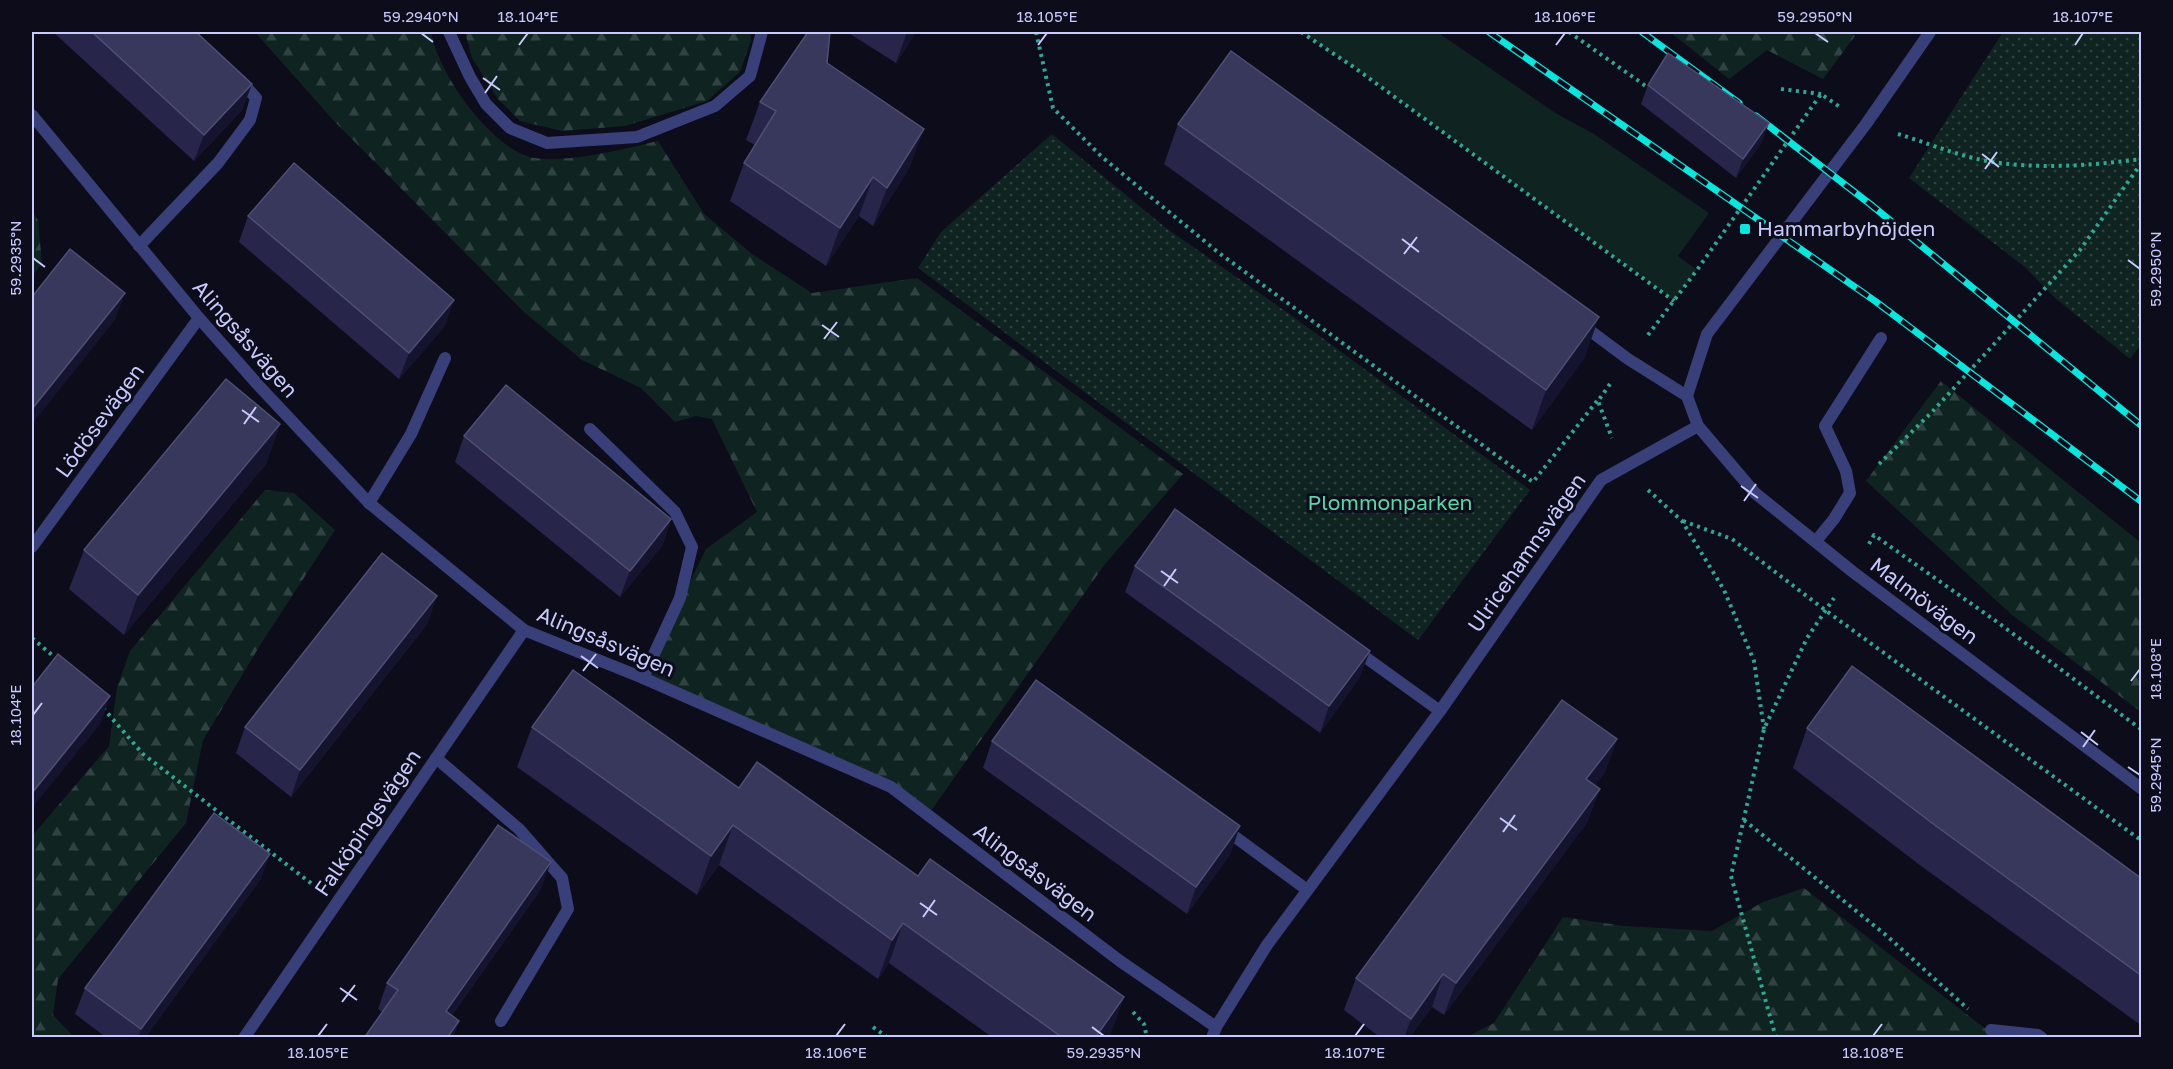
<svg xmlns="http://www.w3.org/2000/svg" width="2173" height="1069" viewBox="0 0 2173 1069" font-family="'Golos Text',sans-serif">
<style>
.grass{fill:#0f2421}
.forest{fill:url(#forest-firs)}
.park{fill:url(#park-dots)}
.lines{fill:none;stroke-linecap:round;stroke-linejoin:round}
.path{stroke:#32a690;stroke-width:4;stroke-dasharray:3 4.5;stroke-linecap:butt}
.service{stroke:#393f78;stroke-width:12}
.minor{stroke:#393f78;stroke-width:12}
.tertiary{stroke:#393f78;stroke-width:12}
.rail-casing{stroke:#0be5de;stroke-width:7}
.rail{stroke:#0c0c1b;stroke-width:4.5;stroke-dasharray:14;stroke-linecap:butt}
.wall{fill:#272549}
.shaded-wall{fill:#15142e}
.building{fill:#38375c;stroke:#4f4e75;stroke-width:1.5}
.ticks{fill:none;stroke:#c8c9fc;stroke-width:2}
.poi-dot{fill:#0be5de;stroke:#0c0c1b;stroke-width:2}
.labels{text-anchor:middle;stroke-width:6;stroke-linejoin:round;paint-order:stroke}
.poi-label{font-size:21px;fill:#c8c9fc;stroke:#0c0c1b;text-anchor:start}
.street-label{font-size:21px;fill:#c8c9fc;stroke:#0c0c1b}
.park-label{font-size:21px;fill:#59d7a7;stroke:#0c0c1b}
.neatline{fill:none;stroke:#c8c9fc;stroke-width:2}
.ticks-label{font-size:15px;text-anchor:middle;fill:#c8c9fc}
</style>
<defs>
<pattern id="forest-firs" width="22" height="20" patternUnits="userSpaceOnUse" patternTransform="scale(1.5)"><rect width="22" height="20" fill="#0f2421"/><path d="M5 1l3.5 6h-7zM16 11l3.5 6h-7z" fill="#304242"/></pattern>
<pattern id="park-dots" width="8" height="8" patternUnits="userSpaceOnUse" patternTransform="scale(1.5)"><rect width="8" height="8" fill="#0f2421"/><path d="M2 2h.1M6 6h.1" fill="none" stroke="#304242" stroke-width="1.8" stroke-linecap="round"/></pattern>
</defs>
<rect width="100%" height="100%" fill="#0c0c1b"/>
<path class="grass" d="M1301,32h136l120,82 37,20 115,79 -31,43 19,14 -23,31 -319,-233z"/>
<g class="forest">
<path d="M255,32h176c6,40 61,119 104,126 34,5 89,-9 123,-17l46,73 48,40 60,39 105,-15 266,196 -78,90 -177,251 -37,-28 -248,-109 63,-129 51,-37 -45,-93 -16,-3 -21,6 -34,-34 -59,-28 -58,-48 -190,-191z"/>
<path d="M465,32h285l1,8 -11,32 -33,29 -82,25 -63,5 -42,-10 -22,-22 -26,-41z"/>
<path d="M1670,32h180l5,4 -32,43 -56,-29 -38,29z"/>
<path d="M32,211l6,9 4,44 -10,12z"/>
<path d="M1941,381l200,162v169l-130,-98 -145,-133z"/>
<path d="M265,490l29,3 41,37 -73,112 -59,98 -17,83 -128,156 -5,36 21,22h-42v-201l77,-90 8,-58 13,-37z"/>
<path d="M1804,888l192,149 -531,1 29,-15 69,-106 61,9 88,5 51,-29z"/>
</g>
<g class="park">
<path d="M2003,32h138l1,311 -12,16 -76,-62 -28,-29 -117,-90z"/>
<path d="M1052,134l114,94 122,85 242,177 -112,150 -500,-372 23,-36z"/>
</g>
<g class="lines">
<g class="path">
<path d="M1036,32l17,76 49,49 117,96 314,229 64,-81"/>
<path d="M1301,32l54,36 319,233"/>
<path d="M1569,32l81,57"/>
<path d="M1781,89l40,5"/>
<path d="M1898,134c33,10 67,25 102,29 48,6 94,2 142,-4"/>
<path d="M1648,335l49,-65 124,-176 19,13"/>
<path d="M1610,384l-12,17 14,37"/>
<path d="M1879,464l53,-52 148,-162 62,-88"/>
<path d="M1648,490l34,31 42,69 30,71 10,68"/>
<path d="M1683,521l49,18 93,71 317,231"/>
<path d="M1869,544l5,-9 126,89 142,106"/>
<path d="M32,638l27,23"/>
<path d="M103,708l40,46 169,130"/>
<path d="M1744,820l143,116 81,73"/>
<path d="M1133,1012l11,12 3,14"/>
<path d="M873,1027l15,11"/>
<path d="M1776,1038l-45,-162 33,-147 43,-91 27,-40"/>
</g>
<g class="service">
<path d="M449,32l21,45 16,27 24,24 37,15 90,-6 78,-31 35,-30 12,-44"/>
<path d="M139,246l79,-83 32,-43 6,-22 -16,-18"/>
<path d="M1581,324l47,35 59,37"/>
<path d="M590,429l85,83 17,35 -12,51 -37,80"/>
<path d="M369,503l42,-69 34,-76"/>
<path d="M1816,541l18,-22 16,-26 -4,-22 -21,-45 56,-88"/>
<path d="M1354,649l86,62"/>
<path d="M436,758l83,71 43,49 6,31 -67,112"/>
<path d="M1223,828l83,61"/>
</g>
<g class="minor">
<path d="M32,115l167,203 60,68 110,117 155,127 119,48 248,109 229,174 96,66"/>
<path d="M32,547l167,-229"/>
<path d="M1991,1030l47,5 4,3"/>
<path d="M244,1038l280,-408"/>
<path d="M1212,1038l4,-11 51,-82 173,-234 161,-231 97,-54"/>
</g>
<path class="tertiary" d="M1930,32l-64,92 -159,210 -20,62 11,30 57,67 98,79 289,217"/>
<g class="rail-casing">
<g id="rail">
<path d="M1489,32l386,269 267,201"/>
<path d="M1642,32l97,71"/>
<path d="M1756,116l114,88 272,222"/>
</g>
</g>
<use href="#rail" class="rail"/>
</g>
<g class="wall">
<path d="M53,32h143l56,52 -10,26 -48,51z"/>
<path d="M847,32h69l-20,31z"/>
<path d="M827,63l83,104 -37,59 -14,-10 -33,50 -96,-65 14,-38 11,-18 -9,-5 14,-38z"/>
<path d="M1648,85l114,57 -26,36 -95,-74z"/>
<path d="M1178,124l407,233 -53,73 -368,-266z"/>
<path d="M248,216l206,84 -10,27 -45,52 -160,-137z"/>
<path d="M280,424l-14,40 -142,171 -55,-46 15,-39z"/>
<path d="M464,436l207,83 -9,27 -42,51 -165,-135z"/>
<path d="M1135,566l225,111 -40,56 -195,-141z"/>
<path d="M428,623l-137,174 -55,-44 9,-26z"/>
<path d="M532,727l207,61 179,88 206,121 -15,41h-116l-104,-75 -11,16 -159,-114 -22,30 -180,-128z"/>
<path d="M1807,728l335,151v147l-221,-160 -128,-98z"/>
<path d="M1617,739l-12,33 -10,13 -7,36 -144,194 -12,-8 -23,31h-28l-37,-28 12,-32z"/>
<path d="M992,741l239,112 -44,61 -204,-146z"/>
<path d="M270,854l-10,26 -115,158h-38l-32,-24 10,-26z"/>
<path d="M541,889l-89,126 7,6 -6,17h-89l18,-26 -4,-3 9,-26z"/>
</g>
<g class="shaded-wall">
<path d="M907,32h9l-20,31z"/>
<path d="M252,84l-10,26 -48,51 10,-26z"/>
<path d="M1769,123l-7,19 -26,36 7,-19z"/>
<path d="M924,129l-14,38 -37,59 14,-38z"/>
<path d="M873,177l-14,39 -33,50 14,-38z"/>
<path d="M125,293l-10,27 -83,104v-15z"/>
<path d="M454,300l-10,27 -45,52 10,-26z"/>
<path d="M1599,317l-14,40 -53,73 14,-40z"/>
<path d="M280,424l-14,40 -142,171 14,-40z"/>
<path d="M671,519l-9,27 -42,51 10,-26z"/>
<path d="M437,596l-9,27 -137,174 9,-27z"/>
<path d="M1370,651l-10,26 -40,56 9,-27z"/>
<path d="M110,696l-9,27 -69,85v-15z"/>
<path d="M1617,739l-12,33 -30,40 11,-33z"/>
<path d="M1600,789l-12,32 -144,194 12,-32z"/>
<path d="M733,825l-14,40 -22,30 14,-39z"/>
<path d="M1240,826l-9,27 -44,61 9,-27z"/>
<path d="M270,854l-10,26 -115,158h-7l3,-9z"/>
<path d="M551,862l-10,27 -105,148 10,-26z"/>
<path d="M903,923l-14,40 -11,16 14,-39z"/>
<path d="M1443,974l-11,33 -23,31h-5l7,-19z"/>
<path d="M1124,997l-15,41h-14z"/>
<path d="M459,1021l-6,17h-6z"/>
</g>
<g class="building">
<path d="M92,32h104l56,52 -48,51z"/>
<path d="M808,32h22l-3,31 97,66 -37,59 -14,-11 -33,51 -96,-65 32,-52 -16,-9z"/>
<path d="M1231,51l368,266 -53,73 -368,-266z"/>
<path d="M1668,53l101,70 -26,36 -95,-74z"/>
<path d="M294,163l160,137 -45,53 -161,-137z"/>
<path d="M70,249l55,44 -93,116v-112z"/>
<path d="M226,379l54,45 -142,171 -54,-45z"/>
<path d="M506,385l165,134 -41,52 -166,-135z"/>
<path d="M1175,509l195,142 -41,55 -194,-140z"/>
<path d="M382,553l55,43 -137,174 -55,-43z"/>
<path d="M58,654l52,42 -78,97v-106z"/>
<path d="M1852,666l290,213v97l-206,-150 -129,-98z"/>
<path d="M573,670l166,118 18,-26 161,114 12,-17 194,138 -29,41h-32l-160,-115 -11,17 -159,-115 -22,31 -179,-129z"/>
<path d="M1036,680l204,146 -44,61 -204,-146z"/>
<path d="M1562,700l55,39 -31,40 14,10 -144,194 -13,-9 -32,45 -55,-41z"/>
<path d="M214,813l56,41 -129,175 -56,-41z"/>
<path d="M498,825l53,37 -105,149 13,10 -12,17h-83l34,-48 -11,-7z"/>
</g>
<path class="ticks" d="M421,33l12,9M1815,33l13,9M519,45l9,-12M1038,45l9,-12M1556,45l9,-12M2075,45l8,-12M483,78l17,12M485,93l12,-17M1982,154l17,13M1985,169l12,-17M1402,239l17,13M1404,254l13,-17M33,258l12,9M2128,260l12,9M822,325l17,12M824,339l13,-17M242,410l17,12M244,424l12,-17M1741,486l17,12M1744,501l12,-17M1161,571l17,12M1164,586l12,-17M581,656l17,12M583,671l13,-17M2131,681l9,-12M33,715l9,-12M2081,732l17,13M2083,747l12,-17M2128,767l12,8M1500,818l17,12M1503,832l12,-17M920,903l17,12M923,917l12,-17M340,988l17,12M342,1002l13,-17M1092,1027l12,9M318,1036l9,-12M836,1036l9,-12M1355,1036l9,-12M1873,1036l9,-12"/>
<rect class="poi-dot" x="1739" y="223" width="12" height="12" rx="3"/>
<g class="labels">
<g class="poi-label">
<text x="1757" y="236">Hammarbyhöjden</text>
</g>
<g class="street-label">
<text transform="translate(245 339) rotate(49)" y="7">Alingsåsvägen</text>
<text transform="translate(100 421) rotate(-54)" y="7">Lödösevägen</text>
<text transform="translate(1527 553) rotate(-55)" y="7">Ulricehamnsvägen</text>
<text transform="translate(1924 601) rotate(37)" y="7">Malmövägen</text>
<text transform="translate(606 642) rotate(23)" y="7">Alingsåsvägen</text>
<text transform="translate(368 823) rotate(-56)" y="7">Falköpingsvägen</text>
<text transform="translate(1035 873) rotate(37)" y="7">Alingsåsvägen</text>
</g>
<g class="park-label">
<text x="1390" y="510">Plommonparken</text>
</g>
</g>
<rect width="2173" height="1069" fill="none" stroke="#0c0c1b" stroke-width="66"/>
<rect x="33" y="33" width="2107" height="1003" class="neatline"/>
<g class="ticks-label">
<text x="421" y="22">59.2940°N</text>
<text x="528" y="22">18.104°E</text>
<text x="1047" y="22">18.105°E</text>
<text x="1565" y="22">18.106°E</text>
<text x="1815" y="22">59.2950°N</text>
<text x="2083" y="22">18.107°E</text>
<text transform="translate(16 258) rotate(-90)" y="5">59.2935°N</text>
<text transform="translate(2156 269) rotate(-90)" y="5">59.2950°N</text>
<text transform="translate(2156 669) rotate(-90)" y="5">18.108°E</text>
<text transform="translate(16 715) rotate(-90)" y="5">18.104°E</text>
<text transform="translate(2156 775) rotate(-90)" y="5">59.2945°N</text>
<text x="318" y="1058">18.105°E</text>
<text x="836" y="1058">18.106°E</text>
<text x="1104" y="1058">59.2935°N</text>
<text x="1355" y="1058">18.107°E</text>
<text x="1873" y="1058">18.108°E</text>
</g>
</svg>
